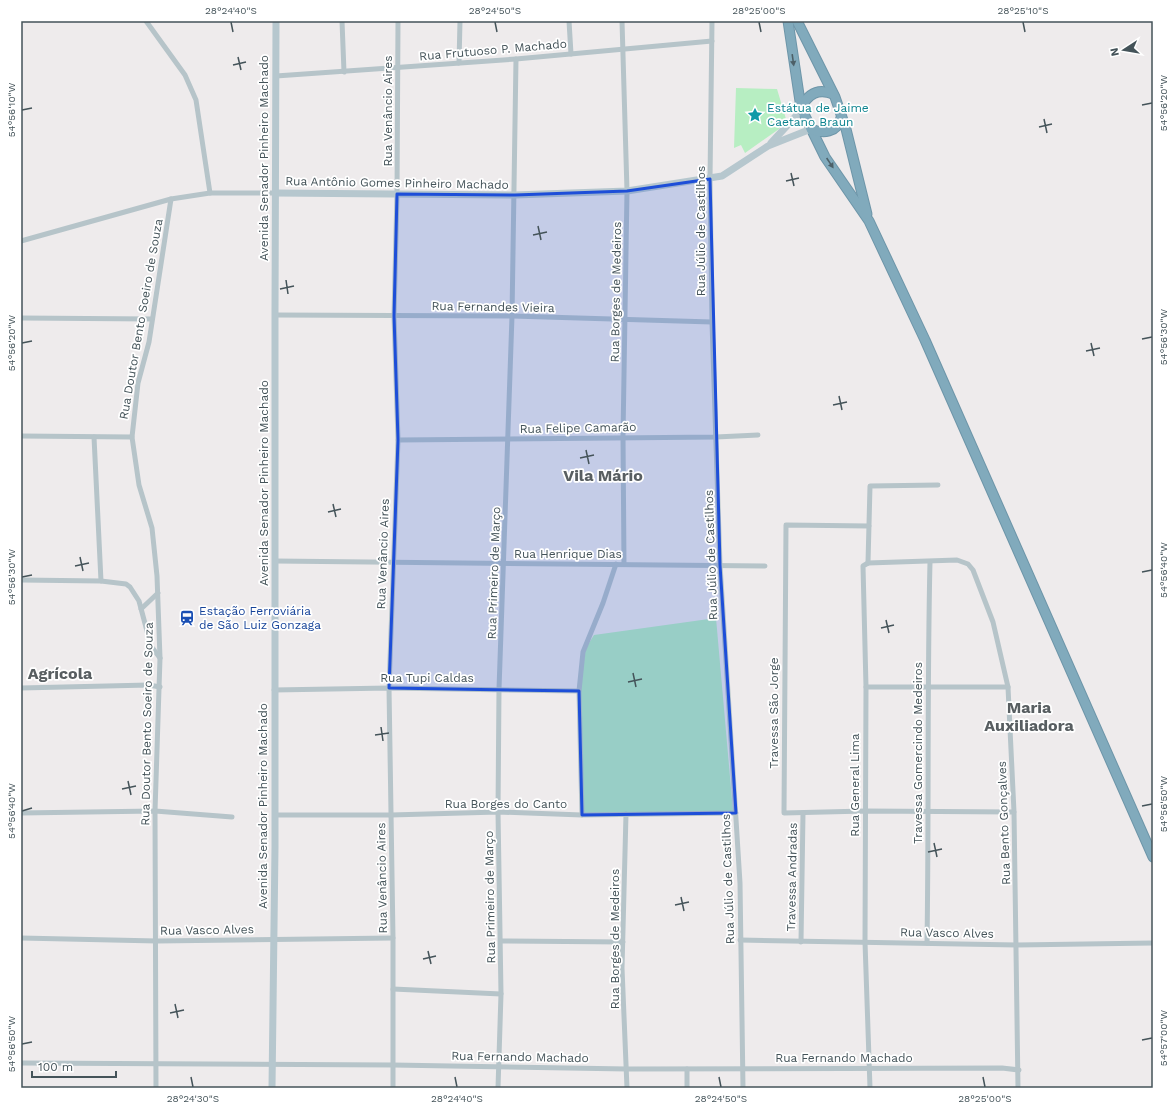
<svg xmlns="http://www.w3.org/2000/svg" width="1174" height="1109" viewBox="0 0 1174 1109" font-family="'Work Sans',sans-serif">
<style>
.green{fill:#b7eec2}
.lines{fill:none;stroke-linecap:round;stroke-linejoin:round}
.highway-casing{stroke:#6d95a8;stroke-width:11}
.street{stroke:#b6c4c9;stroke-width:5}
.secondary{stroke:#b6c7ce;stroke-width:7}
.highway{stroke:#81aabc;stroke-width:9}
.oneway{fill:#4d6068}
.marked{fill:#1d4ed8;fill-opacity:0.2;stroke:#1d4ed8;stroke-width:3;stroke-linejoin:round}
.ticks{fill:none;stroke:#445359;stroke-width:1.5}
.labels{text-anchor:middle;stroke-width:3.5;stroke-linejoin:round;paint-order:stroke}
.street-label{font-size:12px;fill:#445359;stroke:#fff}
.culture-label{font-size:12px;fill:#0d838f;stroke:#fff;text-anchor:start}
.transit-label{font-size:12px;fill:#164399;stroke:#fff;text-anchor:start}
.district-label{font-size:16px;font-weight:bold;fill:#585e61;stroke:#fff}
.neatline{fill:none;stroke:#445359;stroke-width:1.5}
.ticks-label{font-size:10px;text-anchor:middle;fill:#445359}
</style>
<rect width="100%" height="100%" fill="#eeebec"/>
<g class="green">
<path d="M736,88l41,1 9,30 -7,10 -34,24 -4,-8 -7,3z"/>
<path d="M716,618l17,193 -150,2 -3,-123 4,-39 10,-16z"/>
</g>
<g class="lines">
<g class="highway-casing">
<g id="highway">
<path d="M788,21l13,87 24,49 44,64 56,119 228,517"/>
<path d="M797,21l38,76 11,32 21,85"/>
<path d="M801,108c7,-14 17,-20 32,-14"/>
<path d="M811,129c12,5 26,4 30,-11"/>
</g>
</g>
<g class="street">
<path d="M146,21l39,54 11,25 14,93"/>
<path d="M342,21l2,51"/>
<path d="M569,21l2,33"/>
<path d="M622,21l5,170 -4,245 1,128"/>
<path d="M712,21l-2,158 2,143 8,243 20,318 3,205"/>
<path d="M459,63l1,-42"/>
<path d="M276,76l240,-17 196,-18"/>
<path d="M21,241l150,-42 39,-6h65"/>
<path d="M275,315l237,1 200,6"/>
<path d="M21,318l131,1"/>
<path d="M21,436l111,1"/>
<path d="M94,437l7,144"/>
<path d="M398,440l318,-3 42,-2"/>
<path d="M869,526l-83,-1 -2,288 81,-2 149,1"/>
<path d="M275,561l490,5"/>
<path d="M868,563l89,-3 11,4 5,6 20,52 15,65 6,125 4,276"/>
<path d="M868,563l-5,3 3,121 -1,255 5,146"/>
<path d="M868,563l2,-77 68,-1"/>
<path d="M21,580l80,1 25,3 4,3 9,14 12,45 9,12"/>
<path d="M141,609l17,-16"/>
<path d="M866,687h142"/>
<path d="M21,688l128,-3 11,2"/>
<path d="M274,690l115,-2 190,3"/>
<path d="M21,813l134,-2 77,6"/>
<path d="M626,814l-4,154 5,120"/>
<path d="M275,815h116l107,-3 84,3 154,-2"/>
<path d="M582,815l-3,-124 4,-39 20,-49 13,-39"/>
<path d="M21,938l136,3 236,-3"/>
<path d="M740,940l277,5 136,-2"/>
<path d="M501,941l122,1"/>
<path d="M801,942l2,-129"/>
<path d="M927,943c2,-127 0,-254 3,-381"/>
<path d="M393,989l108,5"/>
<path d="M21,1063l372,2 234,4 375,-1 17,2"/>
<path d="M156,1088l-1,-277 5,-153 -3,-82 -5,-48 -13,-43 -7,-48 6,-54 11,-41 22,-143"/>
<path d="M393,1088v-150l-4,-250 9,-248 -4,-124 3,-122 1,-173"/>
<path d="M498,1088l3,-94 -3,-182 1,-123 13,-373 4,-257"/>
<path d="M687,1088v-19"/>
</g>
<g class="secondary">
<path d="M771,143l25,-27 5,-8"/>
<path d="M275,193l240,2 112,-4 95,-15 46,-30 43,-17"/>
<path d="M272,1088l3,-241v-532l1,-294"/>
</g>
<use href="#highway" class="highway"/>
</g>
<defs><path id="oneway-solid" d="M-6-.8H1V-3.2L6.5 0L1 3.2V.8H-6Z"/></defs>
<g class="oneway">
<use href="#oneway-solid" transform="translate(793 60) rotate(82)"/>
<use href="#oneway-solid" transform="translate(830 163) rotate(56)"/>
</g>
<path class="marked" d="M710,179l10,386 16,248 -154,2 -3,-124 -190,-3 9,-248 -4,-124 3,-122 118,1 112,-4z"/>
<path class="ticks" d="M231,22l2,10M495,22l2,10M759,22l2,10M1023,22l2,10M238,57l3,13M233,65l13,-3M1142,105l10,-2M22,110l10,-2M1044,119l3,14M1039,127l13,-3M791,173l3,13M786,181l13,-3M538,226l3,14M533,235l14,-3M286,280l2,14M280,289l14,-3M1142,339l10,-2M22,343l10,-2M1091,343l3,13M1086,351l14,-3M839,396l3,14M833,405l14,-3M586,450l3,14M580,458l14,-3M333,504l3,13M328,512l13,-3M80,557l3,14M75,566l14,-3M1142,572l10,-2M22,577l10,-2M886,620l3,13M881,628l13,-3M633,673l3,14M628,682l14,-3M381,727l2,14M375,735l14,-2M128,781l3,14M122,789l14,-3M1142,806l10,-2M22,811l10,-3M934,843l3,14M928,852l14,-3M681,897l3,14M675,905l14,-3M428,951l3,13M423,959l13,-3M175,1004l3,14M170,1013l14,-3M1142,1040l10,-2M22,1044l10,-2M191,1077l2,10M455,1077l2,10M719,1077l2,10M983,1077l2,10"/>
<defs>
<g id="sight-bare" transform="scale(1.2)"><path d="M0-6L1.8-2.2L6-1.7L2.9 1.2L3.7 5.4L0 3.3L-3.7 5.4L-2.9 1.2L-6-1.7L-1.8-2.2Z" fill="#0f9aa8" stroke="#fff" stroke-width="2.5" paint-order="stroke"/></g>
<g id="station-bare" transform="scale(1.2)"><path d="M-3-6H3Q5-6 5-4V2Q5 4 3 4L4.5 6H3L1.5 4h-3L-3 6H-4.5L-3 4Q-5 4-5 2V-4Q-5-6-3-6ZM-3.5-4v3h7v-3ZM-3.5 1v1.5H-2V1ZM2 1v1.5H3.5V1Z" fill="#1a4fb4" stroke="#fff" stroke-width="2.5" paint-order="stroke"/></g>
</defs>
<g fill-rule="evenodd">
<use href="#sight-bare" x="755" y="115"/>
<use href="#station-bare" x="187" y="618"/>
</g>
<g class="labels">
<g class="street-label">
<text transform="translate(493 50) rotate(-5)" y="4">Rua Frutuoso P. Machado</text>
<text transform="translate(388 111) rotate(-90)" y="4">Rua Venâncio Aires</text>
<text transform="translate(264 158) rotate(-90)" y="4">Avenida Senador Pinheiro Machado</text>
<text transform="translate(397 183) rotate(1)" y="4">Rua Antônio Gomes Pinheiro Machado</text>
<text transform="translate(701 231) rotate(-90)" y="4">Rua Júlio de Castilhos</text>
<text transform="translate(616 292) rotate(-89)" y="4">Rua Borges de Medeiros</text>
<text transform="translate(493 307) rotate(1)" y="4">Rua Fernandes Vieira</text>
<text transform="translate(141 319) rotate(-80)" y="4">Rua Doutor Bento Soeiro de Souza</text>
<text transform="translate(578 428) rotate(-1)" y="4">Rua Felipe Camarão</text>
<text transform="translate(264 483) rotate(-90)" y="4">Avenida Senador Pinheiro Machado</text>
<text transform="translate(383 554) rotate(-88)" y="4">Rua Venâncio Aires</text>
<text x="568" y="558">Rua Henrique Dias</text>
<text transform="translate(711 555) rotate(-92)" y="4">Rua Júlio de Castilhos</text>
<text transform="translate(494 573) rotate(-88)" y="4">Rua Primeiro de Março</text>
<text x="427" y="682">Rua Tupi Caldas</text>
<text transform="translate(774 713) rotate(-90)" y="4">Travessa São Jorge</text>
<text transform="translate(147 724) rotate(-89)" y="4">Rua Doutor Bento Soeiro de Souza</text>
<text transform="translate(918 753) rotate(-90)" y="4">Travessa Gomercindo Medeiros</text>
<text transform="translate(855 785) rotate(-90)" y="4">Rua General Lima</text>
<text x="506" y="808">Rua Borges do Canto</text>
<text transform="translate(263 806) rotate(-90)" y="4">Avenida Senador Pinheiro Machado</text>
<text transform="translate(1004 823) rotate(-92)" y="4">Rua Bento Gonçalves</text>
<text transform="translate(792 877) rotate(-89)" y="4">Travessa Andradas</text>
<text transform="translate(382 878) rotate(-91)" y="4">Rua Venâncio Aires</text>
<text transform="translate(728 879) rotate(-92)" y="4">Rua Júlio de Castilhos</text>
<text transform="translate(490 897) rotate(-91)" y="4">Rua Primeiro de Março</text>
<text transform="translate(207 930) rotate(-1)" y="4">Rua Vasco Alves</text>
<text transform="translate(947 933) rotate(1)" y="4">Rua Vasco Alves</text>
<text transform="translate(615 939) rotate(-90)" y="4">Rua Borges de Medeiros</text>
<text transform="translate(520 1057) rotate(1)" y="4">Rua Fernando Machado</text>
<text x="844" y="1062">Rua Fernando Machado</text>
</g>
<g class="culture-label">
<text x="767" y="112">Estátua de Jaime<tspan x="767" dy="14">Caetano Braun</tspan></text>
</g>
<g class="transit-label">
<text x="199" y="615">Estação Ferroviária<tspan x="199" dy="14">de São Luiz Gonzaga</tspan></text>
</g>
<g class="district-label">
<text x="603" y="481">Vila Mário</text>
<text x="60" y="679">Agrícola</text>
<text x="1029" y="713">Maria<tspan x="1029" dy="18">Auxiliadora</tspan></text>
</g>
</g>
<rect width="1174" height="1109" fill="none" stroke="#ffffff" stroke-width="44"/>
<g transform="translate(1124 50) rotate(258)" stroke="#ffffff" stroke-width="3" paint-order="stroke">
<path d="M0-3L7 15L0 10L-7 15Z" fill="#445359"/>
<text y="-6" font-size="11" font-weight="bold" text-anchor="middle" fill="#445359">N</text>
</g>
<path d="M32 1071v6h84v-6" fill="none" stroke="#445359" stroke-width="2"/>
<text x="38" y="1071" font-size="12" fill="#445359" stroke="#ffffff" stroke-width="3" paint-order="stroke">100 m</text>
<rect x="22" y="22" width="1130" height="1065" class="neatline"/>
<g class="ticks-label">
<text x="231" y="14">28°24'40"S</text>
<text x="495" y="14">28°24'50"S</text>
<text x="759" y="14">28°25'00"S</text>
<text x="1023" y="14">28°25'10"S</text>
<text transform="translate(1163 103) rotate(-90)" y="4">54°56'20"W</text>
<text transform="translate(11 110) rotate(-90)" y="4">54°56'10"W</text>
<text transform="translate(1163 337) rotate(-90)" y="4">54°56'30"W</text>
<text transform="translate(11 343) rotate(-90)" y="4">54°56'20"W</text>
<text transform="translate(1163 570) rotate(-90)" y="4">54°56'40"W</text>
<text transform="translate(11 577) rotate(-90)" y="4">54°56'30"W</text>
<text transform="translate(1163 804) rotate(-90)" y="4">54°56'50"W</text>
<text transform="translate(11 811) rotate(-90)" y="4">54°56'40"W</text>
<text transform="translate(1163 1038) rotate(-90)" y="4">54°57'00"W</text>
<text transform="translate(11 1044) rotate(-90)" y="4">54°56'50"W</text>
<text x="193" y="1102">28°24'30"S</text>
<text x="457" y="1102">28°24'40"S</text>
<text x="721" y="1102">28°24'50"S</text>
<text x="985" y="1102">28°25'00"S</text>
</g>
</svg>
